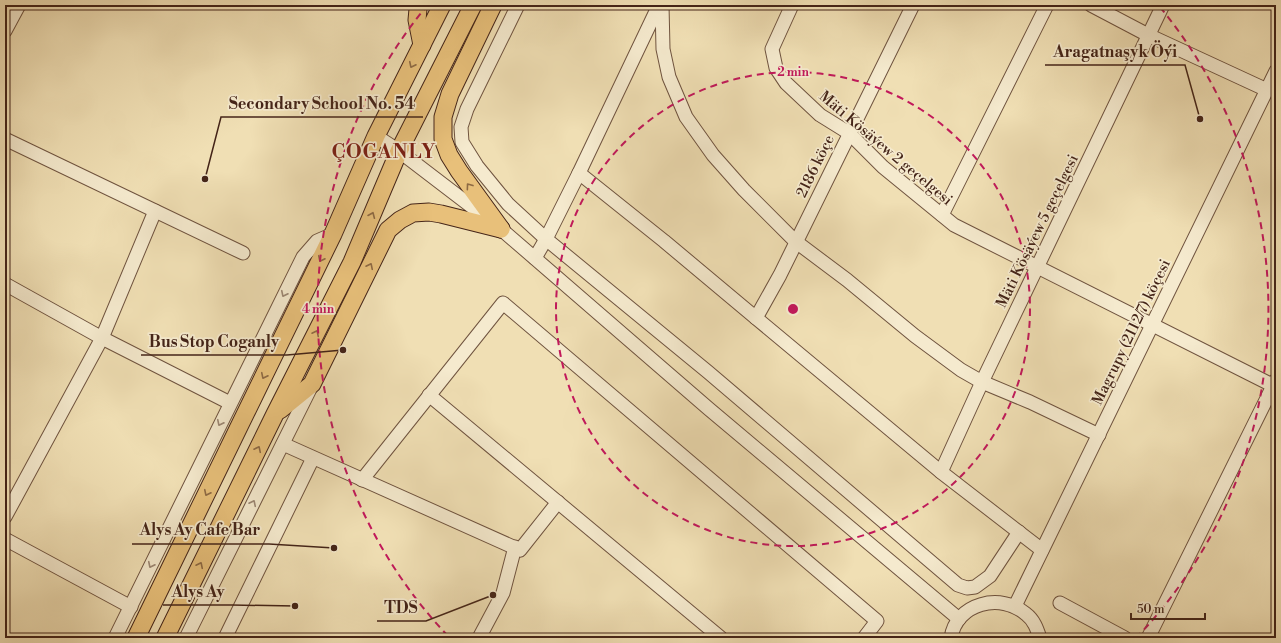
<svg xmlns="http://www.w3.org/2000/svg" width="1281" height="643" viewBox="0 0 1281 643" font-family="'Libre Bodoni',serif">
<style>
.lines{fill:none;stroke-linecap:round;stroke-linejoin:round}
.minor-casing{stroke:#6f533f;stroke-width:15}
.major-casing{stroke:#442418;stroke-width:19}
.minor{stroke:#f5eace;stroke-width:13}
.major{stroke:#e8c07a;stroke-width:17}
.oneway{stroke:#8e6a44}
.oneway2{stroke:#9c8773}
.ring{fill:none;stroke:#c2185b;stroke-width:2;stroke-dasharray:7 5}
.labels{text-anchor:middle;stroke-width:3.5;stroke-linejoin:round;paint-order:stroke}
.street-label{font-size:15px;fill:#442418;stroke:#f5eace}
.district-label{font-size:19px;font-weight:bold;letter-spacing:1px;fill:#7a1f14;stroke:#f5eace}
.centre{fill:#c2185b;stroke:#f5eace;stroke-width:2}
.ring-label{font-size:12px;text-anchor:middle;font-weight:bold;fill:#c2185b;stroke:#f5eace;stroke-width:3.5;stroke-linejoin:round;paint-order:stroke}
.leader{fill:none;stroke:#442418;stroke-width:1.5}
.callout-dot{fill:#442418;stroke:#f5eace;stroke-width:1.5}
.callout-label{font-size:16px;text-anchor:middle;font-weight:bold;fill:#442418;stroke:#f5eace;stroke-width:3.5;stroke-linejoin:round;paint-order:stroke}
</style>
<rect width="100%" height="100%" fill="#f0dfb4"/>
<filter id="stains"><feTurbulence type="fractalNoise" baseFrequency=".005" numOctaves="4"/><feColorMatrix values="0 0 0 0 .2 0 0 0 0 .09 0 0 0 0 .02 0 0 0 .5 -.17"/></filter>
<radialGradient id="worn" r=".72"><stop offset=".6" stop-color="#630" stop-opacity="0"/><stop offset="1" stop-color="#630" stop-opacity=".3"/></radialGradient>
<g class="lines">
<g class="minor-casing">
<g id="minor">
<path d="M518,5l-51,104 -6,18 1,15 15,24 31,38 38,35 162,133 250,213 9,3 8,-1 15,-11 29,-44"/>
<path d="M659,5l-80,168 85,68 92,77 185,154 101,78"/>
<path d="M662,5l1,44 6,28 17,40 27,38 31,35 51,51 52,39 68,56 46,34 21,12 48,20 69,33"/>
<path d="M792,5l-20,44 4,19 10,15 34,32 29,18 34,34 71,58 322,162"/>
<path d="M1091,5l57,30 119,55"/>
<path d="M5,31l14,-26"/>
<path d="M376,136l23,15 102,78 208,180 250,210"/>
<path d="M5,139l238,114"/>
<path d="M942,215l105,-210"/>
<path d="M535,258l11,-19 33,-66"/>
<path d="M5,284l97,54 128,65"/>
<path d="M756,318l24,-43 133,-270"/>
<path d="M429,395l292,243"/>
<path d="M283,444l237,106 38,-48"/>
<path d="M941,472l41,-90 181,-377"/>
<path d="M362,480l141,-177 374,318 -13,17"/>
<path d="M5,517l97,-179 53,-127"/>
<path d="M5,539l126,68"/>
<path d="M1060,603l65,35"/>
<path d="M1015,606l261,-535"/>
<path d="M115,638l188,-381 14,-16 16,-7"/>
<path d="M186,638l125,-251"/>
<path d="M225,638l88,-180"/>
<path d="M479,638l24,-45 12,-46"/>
<path d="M951,638c5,-35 50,-46 75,-24 8,6 11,15 14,24"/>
<path d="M1148,638l128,-258"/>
</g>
</g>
<g class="major-casing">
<g id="major">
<path d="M493,5l-43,89 -7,23v22l6,16 10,16 42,58"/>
<path d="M418,9l-1,11 5,25"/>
<path d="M280,410l32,-26 76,-154 12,-10 13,-7 16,-1 12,2 60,15"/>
<path d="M136,638l197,-404 43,-98 66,-131"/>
<path d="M165,638l110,-224 77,-152 47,-111 74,-146"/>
</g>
</g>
<use href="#minor" class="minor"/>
<use href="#major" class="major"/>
</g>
<defs><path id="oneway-chevron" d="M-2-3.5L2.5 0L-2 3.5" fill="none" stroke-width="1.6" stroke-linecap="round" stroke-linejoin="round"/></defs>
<g class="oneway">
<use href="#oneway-chevron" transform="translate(412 65) rotate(116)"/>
<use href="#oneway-chevron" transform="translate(469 186) rotate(-126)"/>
<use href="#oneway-chevron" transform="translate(372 215) rotate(-67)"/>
<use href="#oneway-chevron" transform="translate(321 259) rotate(116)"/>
<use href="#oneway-chevron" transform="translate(370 266) rotate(-64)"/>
<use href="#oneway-chevron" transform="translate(316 333) rotate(-63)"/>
<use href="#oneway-chevron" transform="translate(264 376) rotate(116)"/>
<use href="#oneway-chevron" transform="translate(258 449) rotate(-64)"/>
<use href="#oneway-chevron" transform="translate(207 493) rotate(116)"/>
<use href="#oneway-chevron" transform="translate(200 565) rotate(-64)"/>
</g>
<g class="oneway2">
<use href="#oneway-chevron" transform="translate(284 294) rotate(116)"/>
<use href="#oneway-chevron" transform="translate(220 423) rotate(116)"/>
<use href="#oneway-chevron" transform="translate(253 503) rotate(-64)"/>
<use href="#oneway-chevron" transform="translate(151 565) rotate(116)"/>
</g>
<g class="ring">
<circle cx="793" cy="309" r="237"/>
<path d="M448 636A475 475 0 0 1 426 7M1160 7A475 475 0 0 1 1138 636"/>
</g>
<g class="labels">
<g class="street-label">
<text transform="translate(886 148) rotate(40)" y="5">Mäti Kösäýew 2 geçelgesi</text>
<text transform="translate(815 166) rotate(-64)" y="5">2186 köçe</text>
<text transform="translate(1037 231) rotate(-64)" y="5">Mäti Kösäýew 5 geçelgesi</text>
<text transform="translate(1131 332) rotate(-64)" y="5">Magrupy (2112/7) köçesi</text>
</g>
<g class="district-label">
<text x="384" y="158">ÇOGANLY</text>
</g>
</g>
<circle cx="793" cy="309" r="6" class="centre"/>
<g class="ring-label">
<text x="793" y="76">2 min</text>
<text x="318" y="313">4 min</text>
</g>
<path class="leader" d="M1200 119L1185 65H1045M205 179L221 117H423M343 350L287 355H141M334 548L269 544H132M295 606L232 605H163M493 595L426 621H377"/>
<g class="callout-dot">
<circle cx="1200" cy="119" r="4"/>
<circle cx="205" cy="179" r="4"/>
<circle cx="343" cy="350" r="4"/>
<circle cx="334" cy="548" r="4"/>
<circle cx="295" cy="606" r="4"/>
<circle cx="493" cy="595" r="4"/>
</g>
<g class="callout-label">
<text x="1115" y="57">Aragatnaşyk Öýi</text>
<text x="322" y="109">Secondary School No. 54</text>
<text x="214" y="347">Bus Stop Coganly</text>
<text x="200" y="535">Alys Ay Cafe Bar</text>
<text x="198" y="597">Alys Ay</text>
<text x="401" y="613">TDS</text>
</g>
<rect width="1281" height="643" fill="none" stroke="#f0dfb4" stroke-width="20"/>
<rect x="6" y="6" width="1269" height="631" fill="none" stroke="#442418" stroke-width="2"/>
<rect x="10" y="10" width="1261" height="623" fill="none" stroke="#442418"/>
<path d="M1131 613v6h74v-6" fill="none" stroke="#442418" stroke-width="2"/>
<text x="1137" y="613" font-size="12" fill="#442418" stroke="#f5eace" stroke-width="3" paint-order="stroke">50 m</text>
<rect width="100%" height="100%" filter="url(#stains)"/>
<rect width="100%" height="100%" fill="url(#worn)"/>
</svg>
